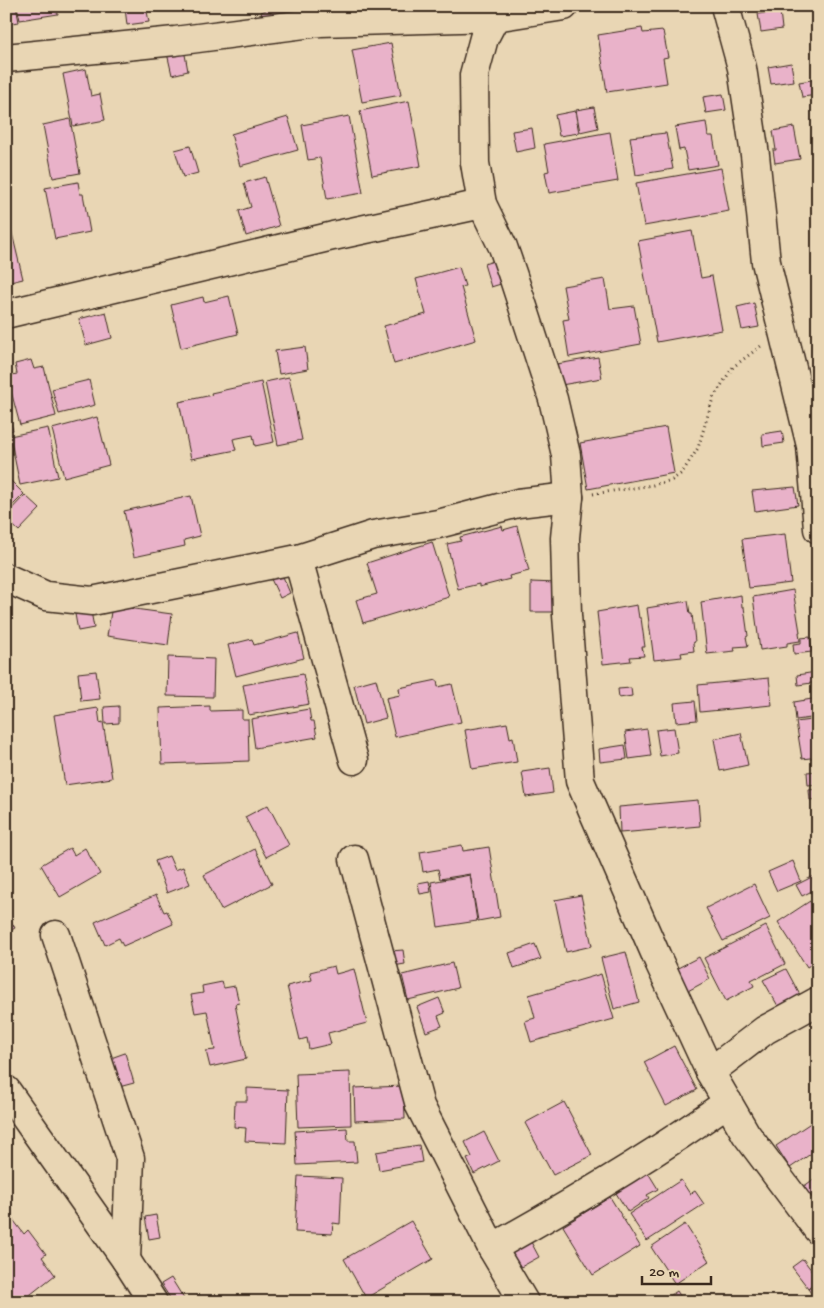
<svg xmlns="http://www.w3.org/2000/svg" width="824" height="1308" viewBox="0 0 824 1308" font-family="'Gochi Hand',sans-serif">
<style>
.building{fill:#e9b2c9;stroke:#3b2a1e}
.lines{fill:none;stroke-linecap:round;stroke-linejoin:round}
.minor-casing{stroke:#3b2a1e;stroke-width:31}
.path{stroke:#3b2a1e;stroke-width:3;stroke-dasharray:1 4;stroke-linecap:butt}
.minor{stroke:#e9d6b4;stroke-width:28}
</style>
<rect width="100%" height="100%" fill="#e9d6b4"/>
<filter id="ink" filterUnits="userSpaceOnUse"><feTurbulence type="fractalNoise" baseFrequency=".02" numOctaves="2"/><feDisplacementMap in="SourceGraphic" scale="10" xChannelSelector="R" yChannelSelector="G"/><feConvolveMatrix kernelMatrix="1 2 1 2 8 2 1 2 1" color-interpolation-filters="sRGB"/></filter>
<g filter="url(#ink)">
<g class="building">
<path d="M6,6h10l3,16 -13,2z"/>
<path d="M17,6h40l1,8 -38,6z"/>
<path d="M139,6h7l3,16 -22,3 -2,-17z"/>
<path d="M265,6h26l3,9 -29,10 -4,-13 5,-2z"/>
<path d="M780,11l2,18 -21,3 -3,-18z"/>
<path d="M642,28l1,5 20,-2 5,26 -5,1 4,25 -60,9 -9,-57z"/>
<path d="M391,43l10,52 -39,7 -10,-52z"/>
<path d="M184,49l4,22 -16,4 -5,-22z"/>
<path d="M791,63l3,18 -23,3 -3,-17z"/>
<path d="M86,69l5,27 9,-2 5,26 -32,6 -10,-52z"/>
<path d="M818,79v16l-16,2 -3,-15z"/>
<path d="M723,94l3,16 -20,3 -3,-16z"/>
<path d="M409,101l12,65 -49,9 -12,-64z"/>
<path d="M594,107l4,21 -18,4 -4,-22z"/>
<path d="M575,111l4,22 -20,3 -4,-21z"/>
<path d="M349,116l14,77 -36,6 -7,-41 -12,2 -6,-35z"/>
<path d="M288,117l10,33 -58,16 -9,-32z"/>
<path d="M70,119l10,54 -27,5 -10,-53z"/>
<path d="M706,122l2,14h5l5,29 -30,5 -4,-21 -5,1 -4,-23z"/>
<path d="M794,127l6,32 -25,4 -2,-13h3l-3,-19z"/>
<path d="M532,128l3,20 -19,4 -4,-21z"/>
<path d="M610,132l8,49 -69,12 -4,-21 4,-1 -5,-27z"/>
<path d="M666,133l7,36 -37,6 -6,-38z"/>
<path d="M190,146l8,27 -15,4 -8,-27z"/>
<path d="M721,168l8,43 -85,15 -8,-43z"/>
<path d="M265,177l14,49 -33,10 -7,-25 12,-4 -7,-24z"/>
<path d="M78,182l2,12h3l7,38 -35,7 -10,-51z"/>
<path d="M11,229l12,50 -17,4v-53z"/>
<path d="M692,231l9,47 11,-2 10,54 -65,12 -19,-101z"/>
<path d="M497,260l7,23 -13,4 -7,-23z"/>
<path d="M459,267l6,19 -4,1 15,53 -82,24 -10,-38 42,-12 -10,-35z"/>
<path d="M605,279l5,30 24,-3 7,38 -72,13 -6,-37 6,-1 -6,-33z"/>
<path d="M229,296l9,38 -57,14 -10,-43 32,-8 1,5z"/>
<path d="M754,303l5,24 -17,3 -5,-23z"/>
<path d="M106,312l6,26 -26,7 -7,-26z"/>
<path d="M305,347l3,22 -29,5 -4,-23z"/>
<path d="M598,357l4,21 -41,7 -4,-21z"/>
<path d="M31,360l3,9 10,-2 12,49 -36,9 -13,-49 10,-2 -2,-10z"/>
<path d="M289,377l13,63 -24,5 -13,-63z"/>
<path d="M89,380l6,25 -36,9 -7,-25z"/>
<path d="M261,382l13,60 -19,4 -2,-11 -20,4 3,11 -45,9 -12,-57 33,-7 -1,-2z"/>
<path d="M6,408l7,22 -7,2z"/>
<path d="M97,417l12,48 -45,12 -12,-48z"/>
<path d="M666,427l8,46 -86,16 -8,-46z"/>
<path d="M48,428l10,49 -38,8 -10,-49z"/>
<path d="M782,431l2,12 -21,3 -1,-12z"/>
<path d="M6,476l18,18 -18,18z"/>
<path d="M795,487l3,18 -43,6 -3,-20z"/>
<path d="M25,495l15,14 -21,22 -13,-12v-4z"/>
<path d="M191,496l9,40 -16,4 1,6 -51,11 -10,-46z"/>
<path d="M502,526l1,4 14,-4 12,45 -20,5 1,3 -31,8v-3l-21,5 -11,-45 14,-3 -1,-4z"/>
<path d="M785,534l6,49 -42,5 -7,-49z"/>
<path d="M432,542l17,55 -86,26 -7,-23 21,-6 -10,-31z"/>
<path d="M281,572l9,21 -10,5 -10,-21z"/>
<path d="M531,582l25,1v29h-25z"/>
<path d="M793,590l7,42h-1l1,9 -13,2v3l-27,4 -7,-53z"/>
<path d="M741,595l1,12h2l4,29 -2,1 2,9 -14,1 1,4 -28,3 -6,-52z"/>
<path d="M688,601l2,13h2l3,28 -2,1 1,8 -13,2 1,4 -28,3 -7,-52z"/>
<path d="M637,605l2,13h2l4,29h-3l2,9 -14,1 1,4 -28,3 -6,-52z"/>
<path d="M112,606l60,8 -4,31 -61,-9z"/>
<path d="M91,611l3,17 -16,3 -3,-17z"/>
<path d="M298,633l6,25 -68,18 -8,-31 24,-6 2,6z"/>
<path d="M810,637l2,15 -18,2 -1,-10 8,-1v-5z"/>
<path d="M168,657l46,2 -1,38 -46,-1z"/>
<path d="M96,671l4,28 -19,2 -3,-28z"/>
<path d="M816,672l2,10 -20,3 -1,-10z"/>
<path d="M303,674l6,30 -60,11 -6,-30z"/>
<path d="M769,678l3,27 -72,7 -2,-27z"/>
<path d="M376,679l10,39 -22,6 -10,-39z"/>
<path d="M437,680l1,7 14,-3 9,38 -66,15 -9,-39 14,-3 -1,-7z"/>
<path d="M631,688l1,8 -13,2 -1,-9z"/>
<path d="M818,698v19l-22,3 -2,-18z"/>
<path d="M695,701l2,19 -21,2 -2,-19z"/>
<path d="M119,706v17l-14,1 -1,-17z"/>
<path d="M210,706v5l32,-1v9h6l1,42 -87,3 -2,-56z"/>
<path d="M98,708l2,15 3,-1 9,56 -47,7 -11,-70z"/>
<path d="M309,709l2,12h3l3,16 -62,11 -4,-29z"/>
<path d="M818,719v38l-16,2 -6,-37z"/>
<path d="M507,723l3,15 3,-1 4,25 -45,7 -7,-39z"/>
<path d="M674,728l4,25 -18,3 -4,-26z"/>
<path d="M647,729l4,27 -22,3 -4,-27z"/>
<path d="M741,733l7,32 -28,6 -6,-32z"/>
<path d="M625,745l2,14 -27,3 -1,-13z"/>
<path d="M550,768l3,25 -27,4 -4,-25z"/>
<path d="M818,771v13l-10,1 -1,-13z"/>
<path d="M818,789v10l-8,1 -1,-10z"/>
<path d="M698,800l2,26 -80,7 -1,-26z"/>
<path d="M268,805l21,40 -23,12 -21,-40z"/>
<path d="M462,845l1,6 26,-4 11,70 -22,4 -8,-47 -30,5 -2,-10 -15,3 -3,-20z"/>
<path d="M70,848l4,7 11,-7 15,26 -40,23 -19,-32z"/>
<path d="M255,849l17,35 -51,26 -17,-35z"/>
<path d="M169,856l6,14 8,-3 7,17 -23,9 -12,-32z"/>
<path d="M793,861l8,20 -24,10 -9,-19z"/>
<path d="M818,874v14l-16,8 -6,-11z"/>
<path d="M470,875l7,46 -39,6 -7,-45z"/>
<path d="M429,881l2,11 -11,2 -2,-11z"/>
<path d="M754,884l16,34 -47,23 -17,-33z"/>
<path d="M156,895l8,17 3,-1 6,13 -50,22 -4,-8 -14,7 -10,-23z"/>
<path d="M581,895l11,51 -26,6 -11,-52z"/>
<path d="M810,901l8,13v35l-4,2 4,6v3l-11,7 -29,-45z"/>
<path d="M6,913l9,15 -9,5z"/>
<path d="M766,926l19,38 -27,14 -1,-1 -6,3 3,6 -28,15 -22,-43z"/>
<path d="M535,944l6,15 -27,9 -5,-15z"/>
<path d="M403,950l2,14 -12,2 -2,-15z"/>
<path d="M626,952l13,50 -25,7 -13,-51z"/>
<path d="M699,957l11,22 -26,14 -12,-22z"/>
<path d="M452,963l6,25 -50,12 -6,-25z"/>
<path d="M334,966l2,8 18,-5 13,54 -39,10 3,11 -22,5 -2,-11 -7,2 -13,-54 25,-6 -2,-8z"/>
<path d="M786,969l14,26 -22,11 -15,-26z"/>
<path d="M601,974l13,45 -83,23 -6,-21 10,-3 -6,-23z"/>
<path d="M222,982l2,6 11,-2 4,17 -4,1 11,55 -36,8 -4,-16 9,-1 -8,-39 -12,2 -4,-18 12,-2 -1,-7z"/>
<path d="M439,998l6,15 -7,3 4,10 -16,6 -9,-25z"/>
<path d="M674,1046l23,44 -31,16 -22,-44z"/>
<path d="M125,1053l9,30 -15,4 -8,-29z"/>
<path d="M350,1072l1,53 -53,2 -2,-53z"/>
<path d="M404,1086l1,33 -50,2 -1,-33z"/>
<path d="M247,1088l41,2 -2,53 -41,-2 1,-13 -12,-1 1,-26h12z"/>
<path d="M564,1102l28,53 -39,20 -28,-52z"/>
<path d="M812,1122l6,8v19l-28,19 -14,-22z"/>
<path d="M347,1128l1,13h7l2,21 -60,3 -2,-34z"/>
<path d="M484,1132l15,29 -25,13 -7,-15 5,-2 -7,-15z"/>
<path d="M419,1145l3,17 -43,8 -3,-18z"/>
<path d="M647,1171l11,18 -11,6 2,3 -21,14 -14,-22z"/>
<path d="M298,1176l44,2 -2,46 -7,-1 -1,11 -37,-2z"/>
<path d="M814,1179l4,6v16l-6,4 -12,-16z"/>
<path d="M681,1180l9,14 5,-3 9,13 -57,37 -18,-27z"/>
<path d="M610,1197l30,49 -47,29 -30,-49z"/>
<path d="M156,1215l4,22 -11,2 -4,-22z"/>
<path d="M11,1217l13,17 4,-4 18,24 -4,3 13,18 -34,27h-15v-81z"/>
<path d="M411,1221l22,38 -67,39 -22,-39z"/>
<path d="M685,1224l24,37 -34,23 -24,-37z"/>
<path d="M531,1242l8,15 -20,11 -8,-14z"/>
<path d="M803,1259l15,20 -10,9 -16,-21z"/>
<path d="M171,1278l15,24h-16l2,-1 -11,-17z"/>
<path d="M818,1282v20l-10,-13z"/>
<path d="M677,1291l7,11h-23z"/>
<path d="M583,1295l4,7h-15z"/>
</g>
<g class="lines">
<g class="minor-casing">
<g id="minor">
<path d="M725,6l17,62 13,87 11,107 45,184 7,83"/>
<path d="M495,17l-11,21 -10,37 1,88 7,41 21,43 10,29 40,123 13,56 3,42 -4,41 2,77 13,166 79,181 51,110 36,62 72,96"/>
<path d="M6,58l169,-17 145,-19 175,-5 69,-11"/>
<path d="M6,314l327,-78 149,-32"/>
<path d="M298,559l56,201"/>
<path d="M6,578l40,18 46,5 206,-42 75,-24 65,-11 80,-21 51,-6"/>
<path d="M354,859l66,247 72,142 32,54"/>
<path d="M56,935l74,223 -4,102"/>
<path d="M710,1072l55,-42 53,-29"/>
<path d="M6,1090l120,170 27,42"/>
<path d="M492,1248c81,-45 161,-92 236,-146"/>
</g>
</g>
<path class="path" d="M593,494l60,-9 19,-5 10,-7 16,-25 15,-50 20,-31 28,-21"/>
<use href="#minor" class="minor"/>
</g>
</g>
<rect width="824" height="1308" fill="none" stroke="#e9d6b4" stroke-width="25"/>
<rect x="12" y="12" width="799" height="1283" fill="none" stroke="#3b2a1e" stroke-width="2" filter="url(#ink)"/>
<path d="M642 1276v8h69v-8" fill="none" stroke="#3b2a1e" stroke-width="2.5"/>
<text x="649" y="1276" font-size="15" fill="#3b2a1e" stroke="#e9d6b4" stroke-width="4" paint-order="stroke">20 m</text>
</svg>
